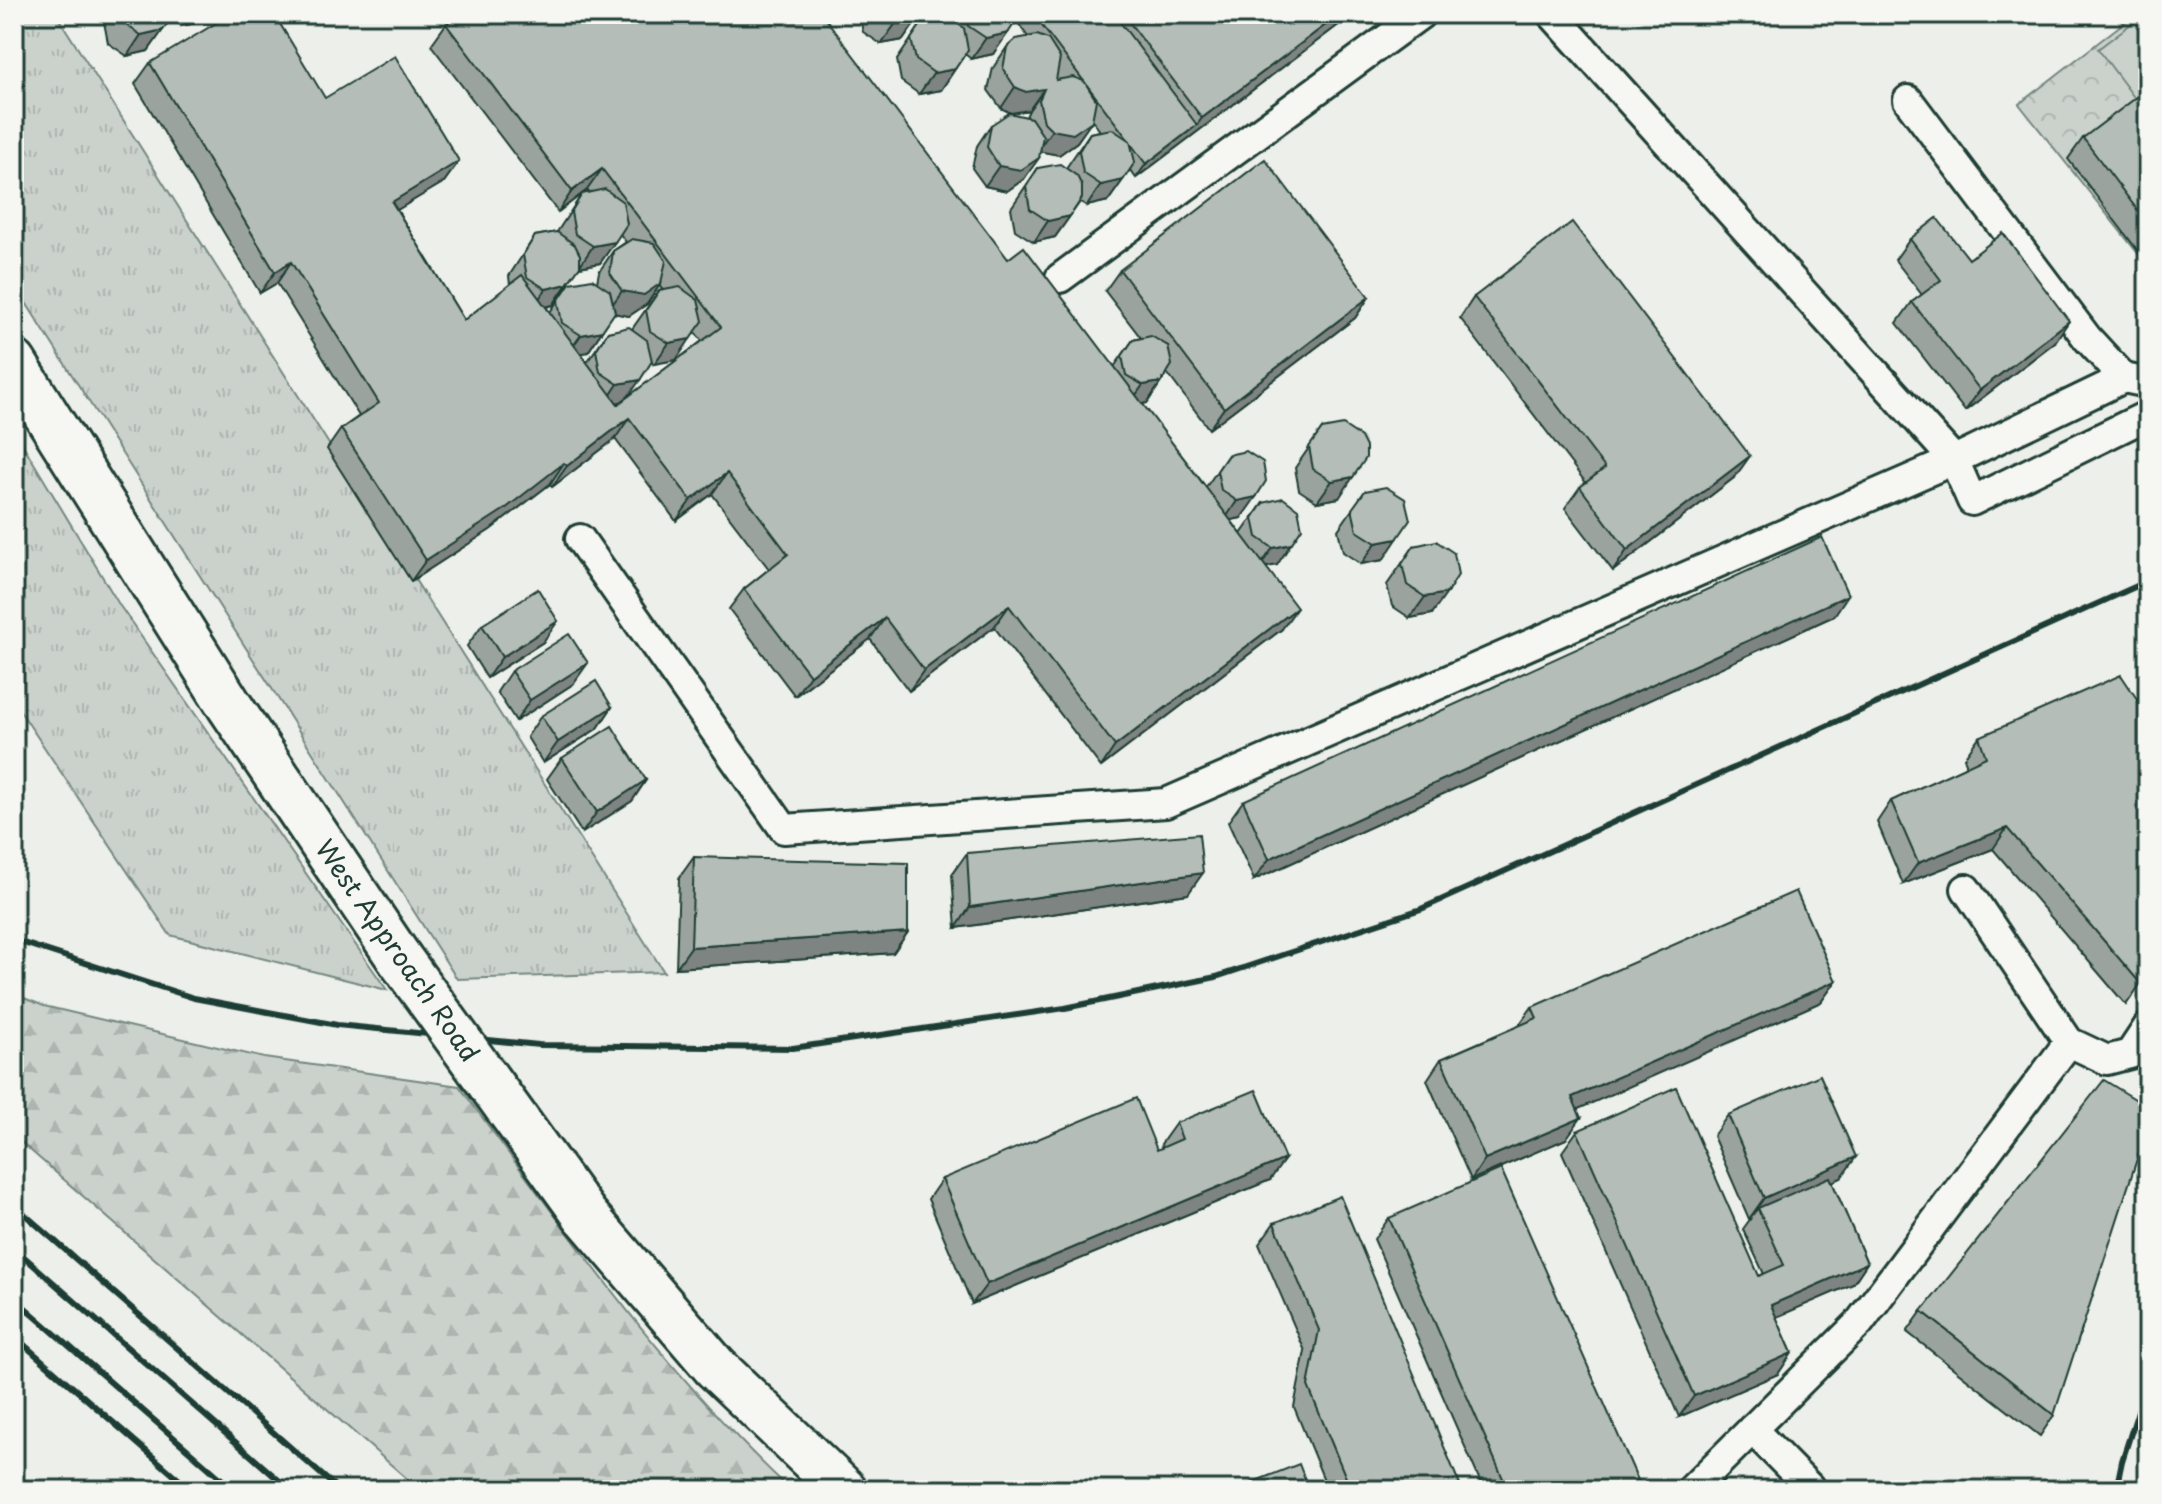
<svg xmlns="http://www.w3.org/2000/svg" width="2162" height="1504" viewBox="0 0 2162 1504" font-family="'Playpen Sans',sans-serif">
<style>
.grass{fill:url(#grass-tufts);stroke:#758880;stroke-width:2}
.forest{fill:url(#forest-firs);stroke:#758880;stroke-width:2}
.park{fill:url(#park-crowns);stroke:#758880;stroke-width:2}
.pitch{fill:#cbd2cc;stroke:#758880;stroke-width:2}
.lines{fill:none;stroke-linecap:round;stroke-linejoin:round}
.lane-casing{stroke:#1f3d34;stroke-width:34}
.secondary-casing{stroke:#1f3d34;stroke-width:50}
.lane{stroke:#f6f6f2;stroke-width:28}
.secondary{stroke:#f6f6f2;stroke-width:44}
.rail{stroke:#1f3d34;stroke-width:6}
.secondary-bridge-casing{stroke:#1f3d34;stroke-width:50;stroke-linecap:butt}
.secondary-bridge{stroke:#f6f6f2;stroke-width:44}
.wall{fill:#9ba39e;stroke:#1f3d34;stroke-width:2;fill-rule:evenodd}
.shaded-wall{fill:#7e8481;stroke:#1f3d34;stroke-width:2}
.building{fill:#b4bdb8;stroke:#1f3d34;stroke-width:2}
.labels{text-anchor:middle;stroke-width:6;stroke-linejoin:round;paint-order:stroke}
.street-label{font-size:26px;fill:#1f3d34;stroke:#f6f6f2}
</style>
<defs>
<pattern id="grass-tufts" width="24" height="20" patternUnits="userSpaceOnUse" patternTransform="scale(2)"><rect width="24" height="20" fill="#cbd2cc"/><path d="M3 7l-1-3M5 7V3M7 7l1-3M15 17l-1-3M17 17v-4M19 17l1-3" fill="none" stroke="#aeb5b0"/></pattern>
<pattern id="forest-firs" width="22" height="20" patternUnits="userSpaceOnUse" patternTransform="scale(2)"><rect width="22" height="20" fill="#cbd2cc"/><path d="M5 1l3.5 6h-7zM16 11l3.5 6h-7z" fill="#aeb5b0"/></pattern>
<pattern id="park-crowns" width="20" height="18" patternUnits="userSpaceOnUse" patternTransform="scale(2)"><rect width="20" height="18" fill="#cbd2cc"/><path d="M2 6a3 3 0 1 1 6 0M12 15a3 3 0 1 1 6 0" fill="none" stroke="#aeb5b0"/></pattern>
</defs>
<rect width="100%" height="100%" fill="#edefea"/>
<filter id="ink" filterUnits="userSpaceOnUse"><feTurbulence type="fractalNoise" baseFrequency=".0125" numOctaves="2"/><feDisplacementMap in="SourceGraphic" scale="16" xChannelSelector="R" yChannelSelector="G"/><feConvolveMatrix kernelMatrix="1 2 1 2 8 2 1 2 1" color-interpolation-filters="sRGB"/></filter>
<g filter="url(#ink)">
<g class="grass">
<path d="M14,14h42l608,958 -207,7 -443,-695z"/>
<path d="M14,430l106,176 267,384 -217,-55 -156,-233z"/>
</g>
<path class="forest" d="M14,994l30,12 220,52 195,28c104,140 204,286 332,404h-371l-406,-354z"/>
<path class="park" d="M2135,14h13v252l-129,-162z"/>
<path class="pitch" d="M2144,14h4v102l-50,-67z"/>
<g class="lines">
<g class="lane-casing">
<g id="lane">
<path d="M1552,14l402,446 18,41 176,-86"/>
<path d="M1908,100l179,238 37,40 24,5"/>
<path d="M1060,278l361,-264"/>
<path d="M580,539l204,290 382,-26 788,-343 170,-82"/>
<path d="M1966,889l103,153 38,18 23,-6 18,-27"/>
<path d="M1752,1429l60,61"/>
<path d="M1691,1490l168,-167 210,-281"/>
</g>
</g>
<g class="secondary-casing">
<g id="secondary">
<path d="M14,363l215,342 170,253"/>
<path d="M585,1215l130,152 129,123"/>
</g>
</g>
<use href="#lane" class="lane"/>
<use href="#secondary" class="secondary"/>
<g class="rail">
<path d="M14,940l180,58 143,27 202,20 254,3 272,-40 151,-31 205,-68 727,-328"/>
<path d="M14,1205l325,285"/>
<path d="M14,1248l276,242"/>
<path d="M14,1298l220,192"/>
<path d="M14,1336l177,154"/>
<path d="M2116,1490l6,-29 26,-81"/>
</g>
<g class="secondary-bridge-casing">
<path id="secondary-bridge" d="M399,958l186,257"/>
</g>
<use href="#secondary-bridge" class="secondary-bridge"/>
</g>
<g class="wall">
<path d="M110,14h99l-5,7 -22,5 -11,-8 -23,33 -21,5 -19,-13 -4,-21z"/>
<path d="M859,14h62l-18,26 -22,4 -18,-12z"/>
<path d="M956,14h397l-217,164 -6,-8 -22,31 -21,5 -7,-4 -25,35 -21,5 -19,-12 -4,-22 27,-40h28l24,-35 10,-2 -8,-11 -15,22 -18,13 -19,-4 -16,28 -17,12 -22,-5 -13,-18 5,-22 14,-21 35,-8 3,-7 -18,3 -10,-5 -13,-18 5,-22 14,-21 21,-10 -12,-17 -23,34 -22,5 -6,-5 -24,36 -22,4 -18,-13 -4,-21 27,-40h28z"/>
<path d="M446,24l562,235 106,108 19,-27 8,-2 -36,-47 15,-21 249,27 -14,21 -146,111 -42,-56 -20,30 -5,1 64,83 22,-32 13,63 -10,2 10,14 22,-31 14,62 -11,2 16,62 -181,138 -107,-140 -85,64 -39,-52 -75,57 -66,-87 15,-20 25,-20 -57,-75 -36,27 -61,-82 -63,48 -2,-3 -60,46 -79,51 -84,-132 14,-20 18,-13 -82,-133 -17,10 -125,-209 15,-21 175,35 134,63 -15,21 -47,28 67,110 46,-35 -1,-9 26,-40 22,-4 25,-38 7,-1 -2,-3 -29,22 -127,-167zM620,234l6,8 -13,9 -14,21 -2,10 -27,1 -20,29 -4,-5 7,-2 26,-38 21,-4zM659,286l4,4 -4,1 -27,38 -24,3 -21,30 -7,-9 8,-1 26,-39 15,3 18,-12zM695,332l7,9 -75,57 24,-36 3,2z"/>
<path d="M2148,104v160l-80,-105 15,-21z"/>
<path d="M1910,239l59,20 86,83 -90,69 -68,-88 15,-21 10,-7 -27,-35z"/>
<path d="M1474,297l261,180 -122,94 -48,-63 15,-21 6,-4 -126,-165z"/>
<path d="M1322,429l17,69 -22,4 -18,-12 -4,-22z"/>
<path d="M1365,491l18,69 -22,4 -18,-12 -5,-22z"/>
<path d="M1414,546l18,68 -22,4 -18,-12 -5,-21z"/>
<path d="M1834,616l-580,264 -26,-58 15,-21z"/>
<path d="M482,625l61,17 -56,36 -20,-32z"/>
<path d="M511,671l62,13 -57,37 -19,-29z"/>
<path d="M612,707l-14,21 -55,35 -16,-26 14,-21z"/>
<path d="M2147,714l1,259 -22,32 -133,-156 -90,35 -26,-62 14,-21 76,-35 -3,-8 15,-21z"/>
<path d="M562,758l84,22 -14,21 -50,32 -35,-54z"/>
<path d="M967,853l221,41 -232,34 -4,-54z"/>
<path d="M694,857l214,75 -15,21 -217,15 3,-90z"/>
<path d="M1836,981l-15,21 -244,107 -11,30 -95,41 -44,-100 14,-21 78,-34 13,-18z"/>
<path d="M1728,1115l113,63 -9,4 35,81 -14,21 -77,33 16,36 -14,21 -99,43 -117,-265 15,-21 182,145 5,-2 -21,-45 8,-11 -2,1 -36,-83z"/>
<path d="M1176,1123l94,57 -298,124 -44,-105 14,-20 215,-29 5,-2 -1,-4z"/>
<path d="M1389,1218l250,272h-155l-110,-251z"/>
<path d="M1274,1223l188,267h-134l-34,-83 11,-56 -46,-107z"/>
<path d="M1922,1311l132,104 -14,21 -133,-104z"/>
</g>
<g class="shaded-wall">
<path d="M191,14h18l-5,7 -22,5z"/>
<path d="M1340,14h13l-217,164 10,-14 51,-39 5,-7z"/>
<path d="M918,19l-15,21 -22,4 15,-21z"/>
<path d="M163,30l-15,21 -21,5 14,-21z"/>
<path d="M1008,33l-15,21 -22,5 15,-21z"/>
<path d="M955,69l-14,21 -22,4 15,-21z"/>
<path d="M1015,87l29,2 -15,21 -18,3 -10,-5z"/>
<path d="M1092,121l-15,21 -18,13 -22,-4 15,-21z"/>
<path d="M1039,158l-15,21 -17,12 -22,-5 14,-20z"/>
<path d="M459,161l-15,21 -67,40 15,-20z"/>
<path d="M602,169l-15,21 -29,22 14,-21z"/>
<path d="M1123,180l-15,21 -21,5 14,-21z"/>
<path d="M1070,216l-15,21 -21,5 14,-21z"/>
<path d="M615,242l-15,21 -21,4 14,-21z"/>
<path d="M291,262l-14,21 -17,10 15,-21z"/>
<path d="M661,283l-14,21 -18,12 -22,-4 15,-21z"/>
<path d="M567,284l-14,21 -22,5 15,-21z"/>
<path d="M1369,297l-14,21 -146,111 15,-21z"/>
<path d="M2069,321l-14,21 -90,69 15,-21z"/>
<path d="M602,331l-14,21 -22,4 15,-21z"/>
<path d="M690,339l-14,21 -22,4 15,-21z"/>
<path d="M640,380l-15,21 -21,4 14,-21z"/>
<path d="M1161,382l-14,21 -19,3 15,-21z"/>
<path d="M629,418l-14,21 -63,48 15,-21z"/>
<path d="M1750,456l-15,21 -122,94 14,-21z"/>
<path d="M564,463l-14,21 -60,46 -79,51 15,-21z"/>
<path d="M727,473l-15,21 -36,27 15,-21z"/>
<path d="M1353,477l-14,21 -22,4 15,-21z"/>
<path d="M1256,497l-15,21 -18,4 14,-21z"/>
<path d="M1397,539l-14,21 -22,4 15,-21z"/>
<path d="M1291,544l-14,21 -19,4 15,-21z"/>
<path d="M1447,593l-15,21 -22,4 15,-21z"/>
<path d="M1848,595l-14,21 -580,264 15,-21z"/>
<path d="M1009,606l-15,21 -85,64 15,-21z"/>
<path d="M1297,608l-15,21 -181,138 14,-21z"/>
<path d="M885,618l-15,21 -75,57 15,-21z"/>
<path d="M558,621l-15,21 -56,36 15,-21z"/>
<path d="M588,663l-15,21 -57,37 14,-21z"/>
<path d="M612,707l-14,21 -55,35 15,-21z"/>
<path d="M646,780l-14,21 -50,32 15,-21z"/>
<path d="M2007,828l-14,21 -90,35 15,-21z"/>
<path d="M1203,873l-15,21 -232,34 14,-21z"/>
<path d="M908,932l-15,21 -217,15 15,-21z"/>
<path d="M1836,981l-15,21 -263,116 14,-21z"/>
<path d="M1581,1118l-15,21 -95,41 14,-21z"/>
<path d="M1856,1157l-15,21 -81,36 -2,-6 -9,11 15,-21z"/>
<path d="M1285,1159l-15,21 -298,124 15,-20z"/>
<path d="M1867,1263l-14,21 -97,42 15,-21z"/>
<path d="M1792,1353l-14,21 -99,43 15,-21z"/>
</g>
<g class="building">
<path d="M121,14h53l-11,16 -22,5 -18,-12z"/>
<path d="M231,14h43l51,84 70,-42 64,105 -67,41 72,118 58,-45 96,129 103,-77 -119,-158 -30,22 -126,-167 13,-10h363l186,245 16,-12 273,361 -182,138 -106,-140 -85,64 -39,-52 -75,57 -66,-86 44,-35 -61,-81 -36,27 -62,-82 -62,48 -3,-3 -59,46 -79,51 -85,-131 38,-26 -88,-141 -16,10 -125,-209z"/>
<path d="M882,14h39l-3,5 -22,4z"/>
<path d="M965,14h55v1l-12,18 -22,5 -18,-12z"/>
<path d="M1033,14h81l83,111 -51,39 -15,-20 -1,-3 -3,-3z"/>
<path d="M1123,14h217l-138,104z"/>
<path d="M945,16l19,12 4,22 -13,19 -21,4 -18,-13 -5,-21 13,-19z"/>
<path d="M1037,35l11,4 12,19 -4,22 17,-3 11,4 12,19 -4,21 -19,13 -21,-4 -8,-8 -5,-22 5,-11 -18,3 -11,-5 -12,-18 4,-22 9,-8z"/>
<path d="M2141,94l7,10v120l-65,-86z"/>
<path d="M1009,113l22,5 12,18 -4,22 -18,12 -22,-4 -12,-19 4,-22z"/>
<path d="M1112,129l18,12 5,21 -12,18 -22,5 -18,-12 -4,-22 11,-18z"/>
<path d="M1265,159l104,138 -145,111 -104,-138z"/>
<path d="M1060,164l17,12 5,10v12l-12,18 -22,5 -18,-12 -4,-22 12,-19z"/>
<path d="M605,189l18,13 4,22 -12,18 -22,4 -18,-12 -4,-22 11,-18z"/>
<path d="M1937,218l32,41 34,-26 66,88 -89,69 -68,-88 29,-22 -31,-41z"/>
<path d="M1572,222l178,234 -123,94 -47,-63 25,-19 -131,-171z"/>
<path d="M557,232l18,13 5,10v11l-13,18 -21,5 -19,-12 -4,-22 12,-19z"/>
<path d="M632,239l22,4 12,18 -5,22 -17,12 -22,-4 -12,-18 3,-22z"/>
<path d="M592,279l18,12 5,21 -13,19 -21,4 -19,-12 -4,-22 12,-18z"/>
<path d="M680,287l18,13 5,21 -13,18 -21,4 -19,-12 -4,-21 13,-19z"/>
<path d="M629,327l18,13 5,21 -12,19 -22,4 -18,-12 -4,-22 12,-18z"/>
<path d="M1151,336l17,10 4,19 -11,17 -18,3 -17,-10 -4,-19 11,-16z"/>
<path d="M1343,425l18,12 5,10v11l-13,19 -21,4 -19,-12 -4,-22 13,-18z"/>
<path d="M1246,451l17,11 3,19 -10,16 -19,4 -16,-11 -4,-19 11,-16z"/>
<path d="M1386,487l19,12 5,21 -13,19 -21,4 -19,-12 -5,-22 13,-18z"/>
<path d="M1283,498l15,11 4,19 -11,16 -18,4 -16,-11 -4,-19 10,-15z"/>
<path d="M1822,537l26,58 -579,264 -26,-58z"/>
<path d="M1436,541l18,12 4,22 -11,18 -22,4 -18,-12 -5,-21 12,-18z"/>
<path d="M538,589l20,32 -56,36 -20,-32z"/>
<path d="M569,634l19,29 -58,37 -19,-29z"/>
<path d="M2121,675l26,39 1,-1v260l-7,11 -134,-156 -89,35 -27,-62 95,-44 -7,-20z"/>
<path d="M596,681l16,26 -54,35 -17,-26z"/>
<path d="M612,726l34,54 -49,32 -35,-54z"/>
<path d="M1199,834l4,39 -233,34 -3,-54z"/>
<path d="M694,857l214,6v69l-217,15z"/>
<path d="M1796,891l40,90 -264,116 9,21 -96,41 -44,-100 96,-41 -5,-11z"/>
<path d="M1820,1075l36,82 -92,41 -36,-83z"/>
<path d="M2104,1080l44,27v18l-94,290 -132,-104z"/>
<path d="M1676,1087l83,189 25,-11 -26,-57 72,-31 37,86 -96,42 21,48 -98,43 -117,-265z"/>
<path d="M1256,1090l29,69 -298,125 -45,-105 194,-81 21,52 25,-11 -6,-16z"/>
<path d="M1501,1169l140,318 -7,3h-126l-119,-272z"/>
<path d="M1340,1196l122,294h-111l-43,-104 11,-56 -45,-107z"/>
<path d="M1299,1464l10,26h-76z"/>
</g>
</g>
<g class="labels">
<g class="street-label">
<text transform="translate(397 951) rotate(55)" y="9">West Approach Road</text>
</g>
</g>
<rect width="2162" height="1504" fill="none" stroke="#f6f6f2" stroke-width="48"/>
<rect x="24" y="24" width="2114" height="1456" fill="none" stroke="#1f3d34" stroke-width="3" filter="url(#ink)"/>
</svg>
